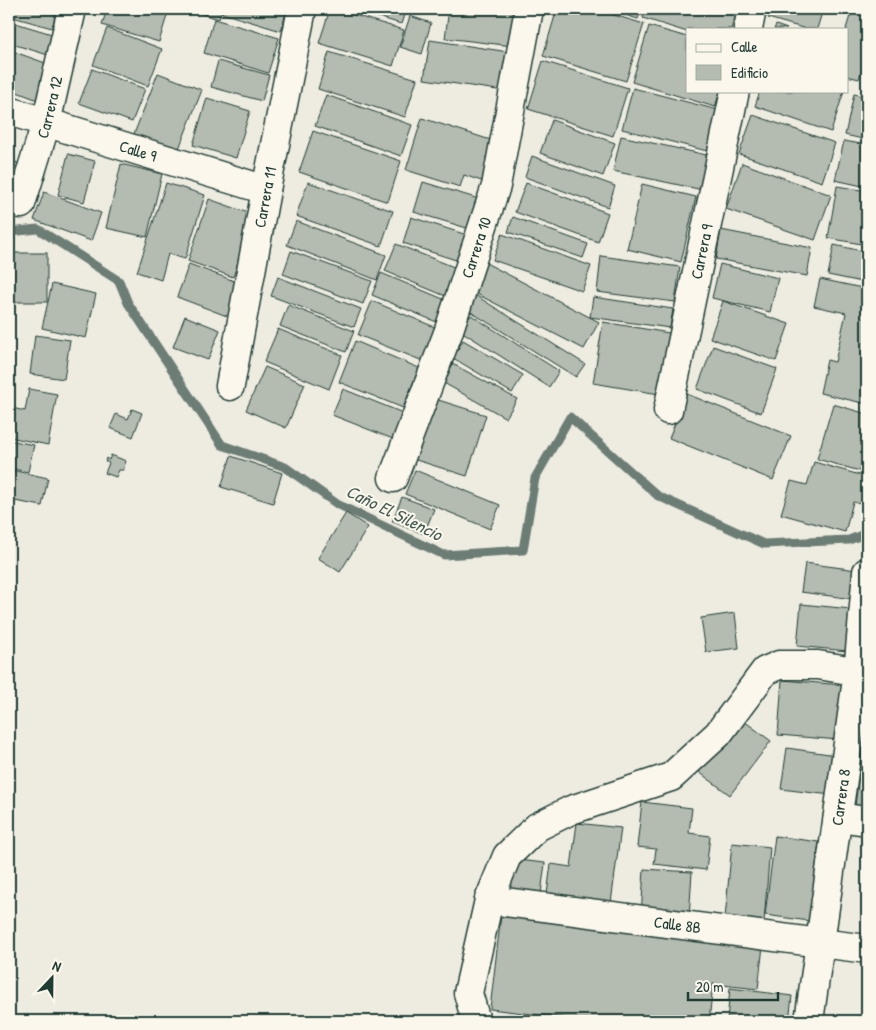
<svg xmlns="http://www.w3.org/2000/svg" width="876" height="1030" viewBox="0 0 876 1030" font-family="'Patrick Hand',sans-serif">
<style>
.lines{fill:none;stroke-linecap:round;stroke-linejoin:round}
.stream{stroke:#6c7d74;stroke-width:9}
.building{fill:#b4bbb0;stroke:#1f3d34}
.minor-casing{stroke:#1f3d34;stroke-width:31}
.minor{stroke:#fbf7ec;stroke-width:28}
.labels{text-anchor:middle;stroke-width:4;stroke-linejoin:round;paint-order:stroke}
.street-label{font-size:16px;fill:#1f3d34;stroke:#fbf7ec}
.water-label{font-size:18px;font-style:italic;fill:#455d54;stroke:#fbf7ec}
</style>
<rect width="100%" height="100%" fill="#eeece1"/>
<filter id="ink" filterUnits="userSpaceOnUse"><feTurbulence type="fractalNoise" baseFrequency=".02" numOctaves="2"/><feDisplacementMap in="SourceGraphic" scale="10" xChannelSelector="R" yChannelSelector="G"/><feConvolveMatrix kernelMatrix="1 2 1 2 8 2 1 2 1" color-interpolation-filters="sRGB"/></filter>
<g filter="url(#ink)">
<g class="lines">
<path class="stream" d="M9,232l29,-3 81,52 9,22 94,142 63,22 52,37 107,51 79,-5 12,-72 35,-61 88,79 106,48 85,-4 18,-7"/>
</g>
<g class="building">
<path d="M9,9h48l-5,19 -43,-12z"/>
<path d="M107,9h62l-10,33 -57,-17z"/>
<path d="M192,9h30l-3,10 -28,-8z"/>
<path d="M223,9h64l-6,22 -59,-18z"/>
<path d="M330,9h4l70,21 -11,36 -74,-23z"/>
<path d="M352,9h54l-5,15z"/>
<path d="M449,9l68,1 -4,36 -68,-8z"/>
<path d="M557,9h37l50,15 -18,57 -83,-25z"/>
<path d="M606,9h35l-3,10z"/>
<path d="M645,9h93l-7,20h-44v3l-44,-14z"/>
<path d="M770,9h53l-6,20h-11l-38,-11z"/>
<path d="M852,9h15v43l-8,27 -12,-3v-47h-1z"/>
<path d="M410,16l21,7 -9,31 -22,-7z"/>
<path d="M214,19l65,19 -11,35 -64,-20z"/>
<path d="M9,21l46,14 -7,20 -39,-12z"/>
<path d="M776,25l11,4h-13z"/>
<path d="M649,26l38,11v54h33l-5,16 -83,-25z"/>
<path d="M107,28l55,21 -14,37 -55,-21z"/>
<path d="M430,40l79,12 -5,39 -80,-12z"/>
<path d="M9,50l42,15 -13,35 -29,-11z"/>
<path d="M329,52l88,27 -12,38 -87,-28z"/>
<path d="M218,61l51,14 -7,26 -51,-14z"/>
<path d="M543,61l85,27 -15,48 -85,-27z"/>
<path d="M92,69l53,20 -13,33 -53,-19z"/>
<path d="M158,73l44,17 -24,61 -44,-17z"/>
<path d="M633,88l85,22 -11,41 -85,-22z"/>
<path d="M760,91h84l-13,41 -76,-26z"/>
<path d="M854,94l13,3v43l-22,-5z"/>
<path d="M326,95l86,30 -11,31 -86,-30z"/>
<path d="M207,98l43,13 -14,47 -43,-13z"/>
<path d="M753,115l82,28 -13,39 -83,-28z"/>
<path d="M422,118l78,25 -13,40 -23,-8 -4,12 -54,-17z"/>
<path d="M552,120l63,23 -12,33 -63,-23z"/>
<path d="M313,131l88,30 -13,41 -89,-30z"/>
<path d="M621,136l90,20 -8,34 -90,-19z"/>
<path d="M844,141l23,4v42l-32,-7z"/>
<path d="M68,154l27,7 -11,41 -26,-7z"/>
<path d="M532,156l83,30 -7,21 -83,-30z"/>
<path d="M9,159l17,8 -13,26 -4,-2z"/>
<path d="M742,163l89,32 -16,45 -89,-31z"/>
<path d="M121,164l41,10 -15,63 -41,-9z"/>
<path d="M308,182l85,29 -12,35 -85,-30z"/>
<path d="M423,182l56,17 -9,30 -56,-17z"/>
<path d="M166,183l39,12 -20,64 -17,-5 -7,26 -24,-8z"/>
<path d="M526,183l82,30 -10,29 -83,-30z"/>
<path d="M642,184l54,13 -15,65 -54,-13z"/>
<path d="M837,186l30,5v54l-39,-7z"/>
<path d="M44,192l57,21 -10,28 -57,-21z"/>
<path d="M209,199l45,16 -21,62 -45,-16z"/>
<path d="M411,217l56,18 -8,26 -56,-18z"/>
<path d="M513,217l75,27 -5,14 -75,-26z"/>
<path d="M296,221l90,34 -9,25 -90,-35z"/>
<path d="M721,230l91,18 -5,28 -91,-17z"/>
<path d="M502,234l89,32 -9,25 -89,-31z"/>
<path d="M396,244l63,25 -11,28 -63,-26z"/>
<path d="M834,245l33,7v31l-39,-8z"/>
<path d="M291,251l81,30 -9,23 -80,-30z"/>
<rect x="10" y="253" width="37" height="49"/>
<path d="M601,256l79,11 -5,35 -78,-10z"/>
<path d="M484,262l115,60 -15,27 -115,-59z"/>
<path d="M189,264l56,21 -13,33 -55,-21z"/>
<path d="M720,264l58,14 -8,34 -58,-14z"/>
<path d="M381,273l67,28 -9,22 -67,-28z"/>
<path d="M278,277l83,32 -7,18 -83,-31z"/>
<path d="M820,279l47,10v115l-47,-11 7,-33 8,2 11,-49 -32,-7z"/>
<path d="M52,284l44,10 -10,44 -44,-10z"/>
<path d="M475,295l110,69 -9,13 -110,-68z"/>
<path d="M593,297l80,12 -3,19 -80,-11z"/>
<path d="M372,301l65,27 -14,33 -65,-26z"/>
<path d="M723,301l66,23 -13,37 -66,-23z"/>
<path d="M288,305l66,26 -8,21 -66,-26z"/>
<path d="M471,315l88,56 -10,16 -88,-56z"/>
<path d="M185,316l35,14 -12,30 -35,-13z"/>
<path d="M603,322l66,11 -10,61 -66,-11z"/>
<path d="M278,329l64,26 -13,34 -65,-27z"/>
<path d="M35,335l35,5 -6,39 -34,-5z"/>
<path d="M463,340l60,35 -11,18 -59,-35z"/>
<path d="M355,341l64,27 -16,40 -64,-26z"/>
<path d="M713,346l64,23 -16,44 -64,-24z"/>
<path d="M453,364l64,35 -11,19 -64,-36z"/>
<path d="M265,367l40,17 -19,44 -40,-18z"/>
<path d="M29,389l28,5 -9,51 -39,-8v-12l3,-17 13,3z"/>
<path d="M343,389l65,26 -10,26 -66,-26z"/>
<path d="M687,394l104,42 -18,44 -104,-42z"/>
<path d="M432,398l54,17 -19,61 -54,-17z"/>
<path d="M833,404l34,10v59l-50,-14z"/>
<path d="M132,409l10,4 -9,24 -23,-9 6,-14 12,5z"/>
<path d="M9,440l25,5 -6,27 -19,-4z"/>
<path d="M111,455l15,6 -3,9h-4l-3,7 -11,-4 4,-10 -4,-2 1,-3 3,2z"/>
<path d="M231,456l51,17 -9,30 -52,-16z"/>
<path d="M814,462l53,15v29l-14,-4 -8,30 -64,-18 10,-33 16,4z"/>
<path d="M11,470l37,8 -6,28 -33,-6v-19z"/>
<path d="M415,470l85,35 -10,24 -85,-35z"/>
<path d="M402,497l32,12 -10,25 -32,-12z"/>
<path d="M346,513l22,14 -28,45 -22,-14z"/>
<path d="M805,563l52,7 -4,29 -52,-7z"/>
<path d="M801,604l50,5 -4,42 -50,-5z"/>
<path d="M735,613l4,35 -33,4 -5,-34z"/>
<path d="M782,680l61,5 -4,55 -61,-5z"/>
<path d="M740,718l31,23 -41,54 -31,-23z"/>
<path d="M863,743l4,1v63l-12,-1z"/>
<path d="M787,748l49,7 -5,40 -50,-6z"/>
<path d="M642,802l50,6 -3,25 21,3 -4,34 -52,-6 2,-15 -19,-2z"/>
<path d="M577,823l44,5 -10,75 -64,-9 4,-30 20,3z"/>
<path d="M775,836l44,6 -10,79 -44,-6z"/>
<path d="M732,843l38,4 -6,75 -39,-3z"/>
<path d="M508,859l37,4 -4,31 -36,-4z"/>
<path d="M644,869l48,3 -3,47 -48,-3z"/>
<path d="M501,915l262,31 -5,43 -45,-5 -4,37h-118l-101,-12z"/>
<path d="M730,988l62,8 -3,25h-62z"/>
</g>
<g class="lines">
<g class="minor-casing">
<g id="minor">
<path d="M748,29l4,-20"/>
<path id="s1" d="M9,111l257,79"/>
<path id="s2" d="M21,204l25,-81 26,-114"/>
<path id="s3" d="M230,386l36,-196 36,-181"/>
<path id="s4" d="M668,410l67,-319"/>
<path id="s5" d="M393,478l55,-145 48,-147 33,-177"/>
<path d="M838,817l29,4"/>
<path id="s6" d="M489,900l378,49"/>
<path d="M476,1021l-8,-28 21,-93 18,-44 30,-29 34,-17 100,-33 47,-43 47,-63 14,-6h39l49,8"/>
<path id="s7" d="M809,1021l49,-349 9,-100"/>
</g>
</g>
<use href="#minor" class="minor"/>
</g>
</g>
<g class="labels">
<g class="street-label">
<text dy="6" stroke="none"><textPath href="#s2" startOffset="101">Carrera 12</textPath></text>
<text dy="6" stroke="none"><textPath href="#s1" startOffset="135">Calle 9</textPath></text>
<text dy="6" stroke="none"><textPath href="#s3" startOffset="192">Carrera 11</textPath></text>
<text dy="6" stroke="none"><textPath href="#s5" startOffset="245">Carrera 10</textPath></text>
<text dy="6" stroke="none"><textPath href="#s4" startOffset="162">Carrera 9</textPath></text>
<text dy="6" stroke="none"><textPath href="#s7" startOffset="226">Carrera 8</textPath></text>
<text dy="6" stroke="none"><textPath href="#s6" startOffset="190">Calle 8B</textPath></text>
</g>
<g class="water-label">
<text transform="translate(394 513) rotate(26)" y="6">Caño El Silencio</text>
</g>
</g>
<rect width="876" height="1030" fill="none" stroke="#fbf7ec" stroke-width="30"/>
<rect x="15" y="15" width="846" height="1000" fill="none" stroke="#1f3d34" stroke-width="2" filter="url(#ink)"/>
<rect x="686" y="28" width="162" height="65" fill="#fbf7ec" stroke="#a3ada2"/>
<rect x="696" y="44" width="25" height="8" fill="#fbf7ec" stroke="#a3ada2"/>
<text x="731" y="52" font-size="15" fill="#1f3d34">Calle</text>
<rect x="696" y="65" width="25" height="15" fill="#b4bbb0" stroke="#a3ada2"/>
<text x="731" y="78" font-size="15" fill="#1f3d34">Edificio</text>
<g transform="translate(52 978) rotate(22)" stroke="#fbf7ec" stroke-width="4" paint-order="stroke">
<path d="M0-4L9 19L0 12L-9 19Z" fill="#1f3d34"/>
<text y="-8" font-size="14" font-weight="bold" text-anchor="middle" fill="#1f3d34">N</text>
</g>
<path d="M688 992v8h90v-8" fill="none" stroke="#1f3d34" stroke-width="2.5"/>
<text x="696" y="992" font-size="15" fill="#1f3d34" stroke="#fbf7ec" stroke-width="4" paint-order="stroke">20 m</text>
</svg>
